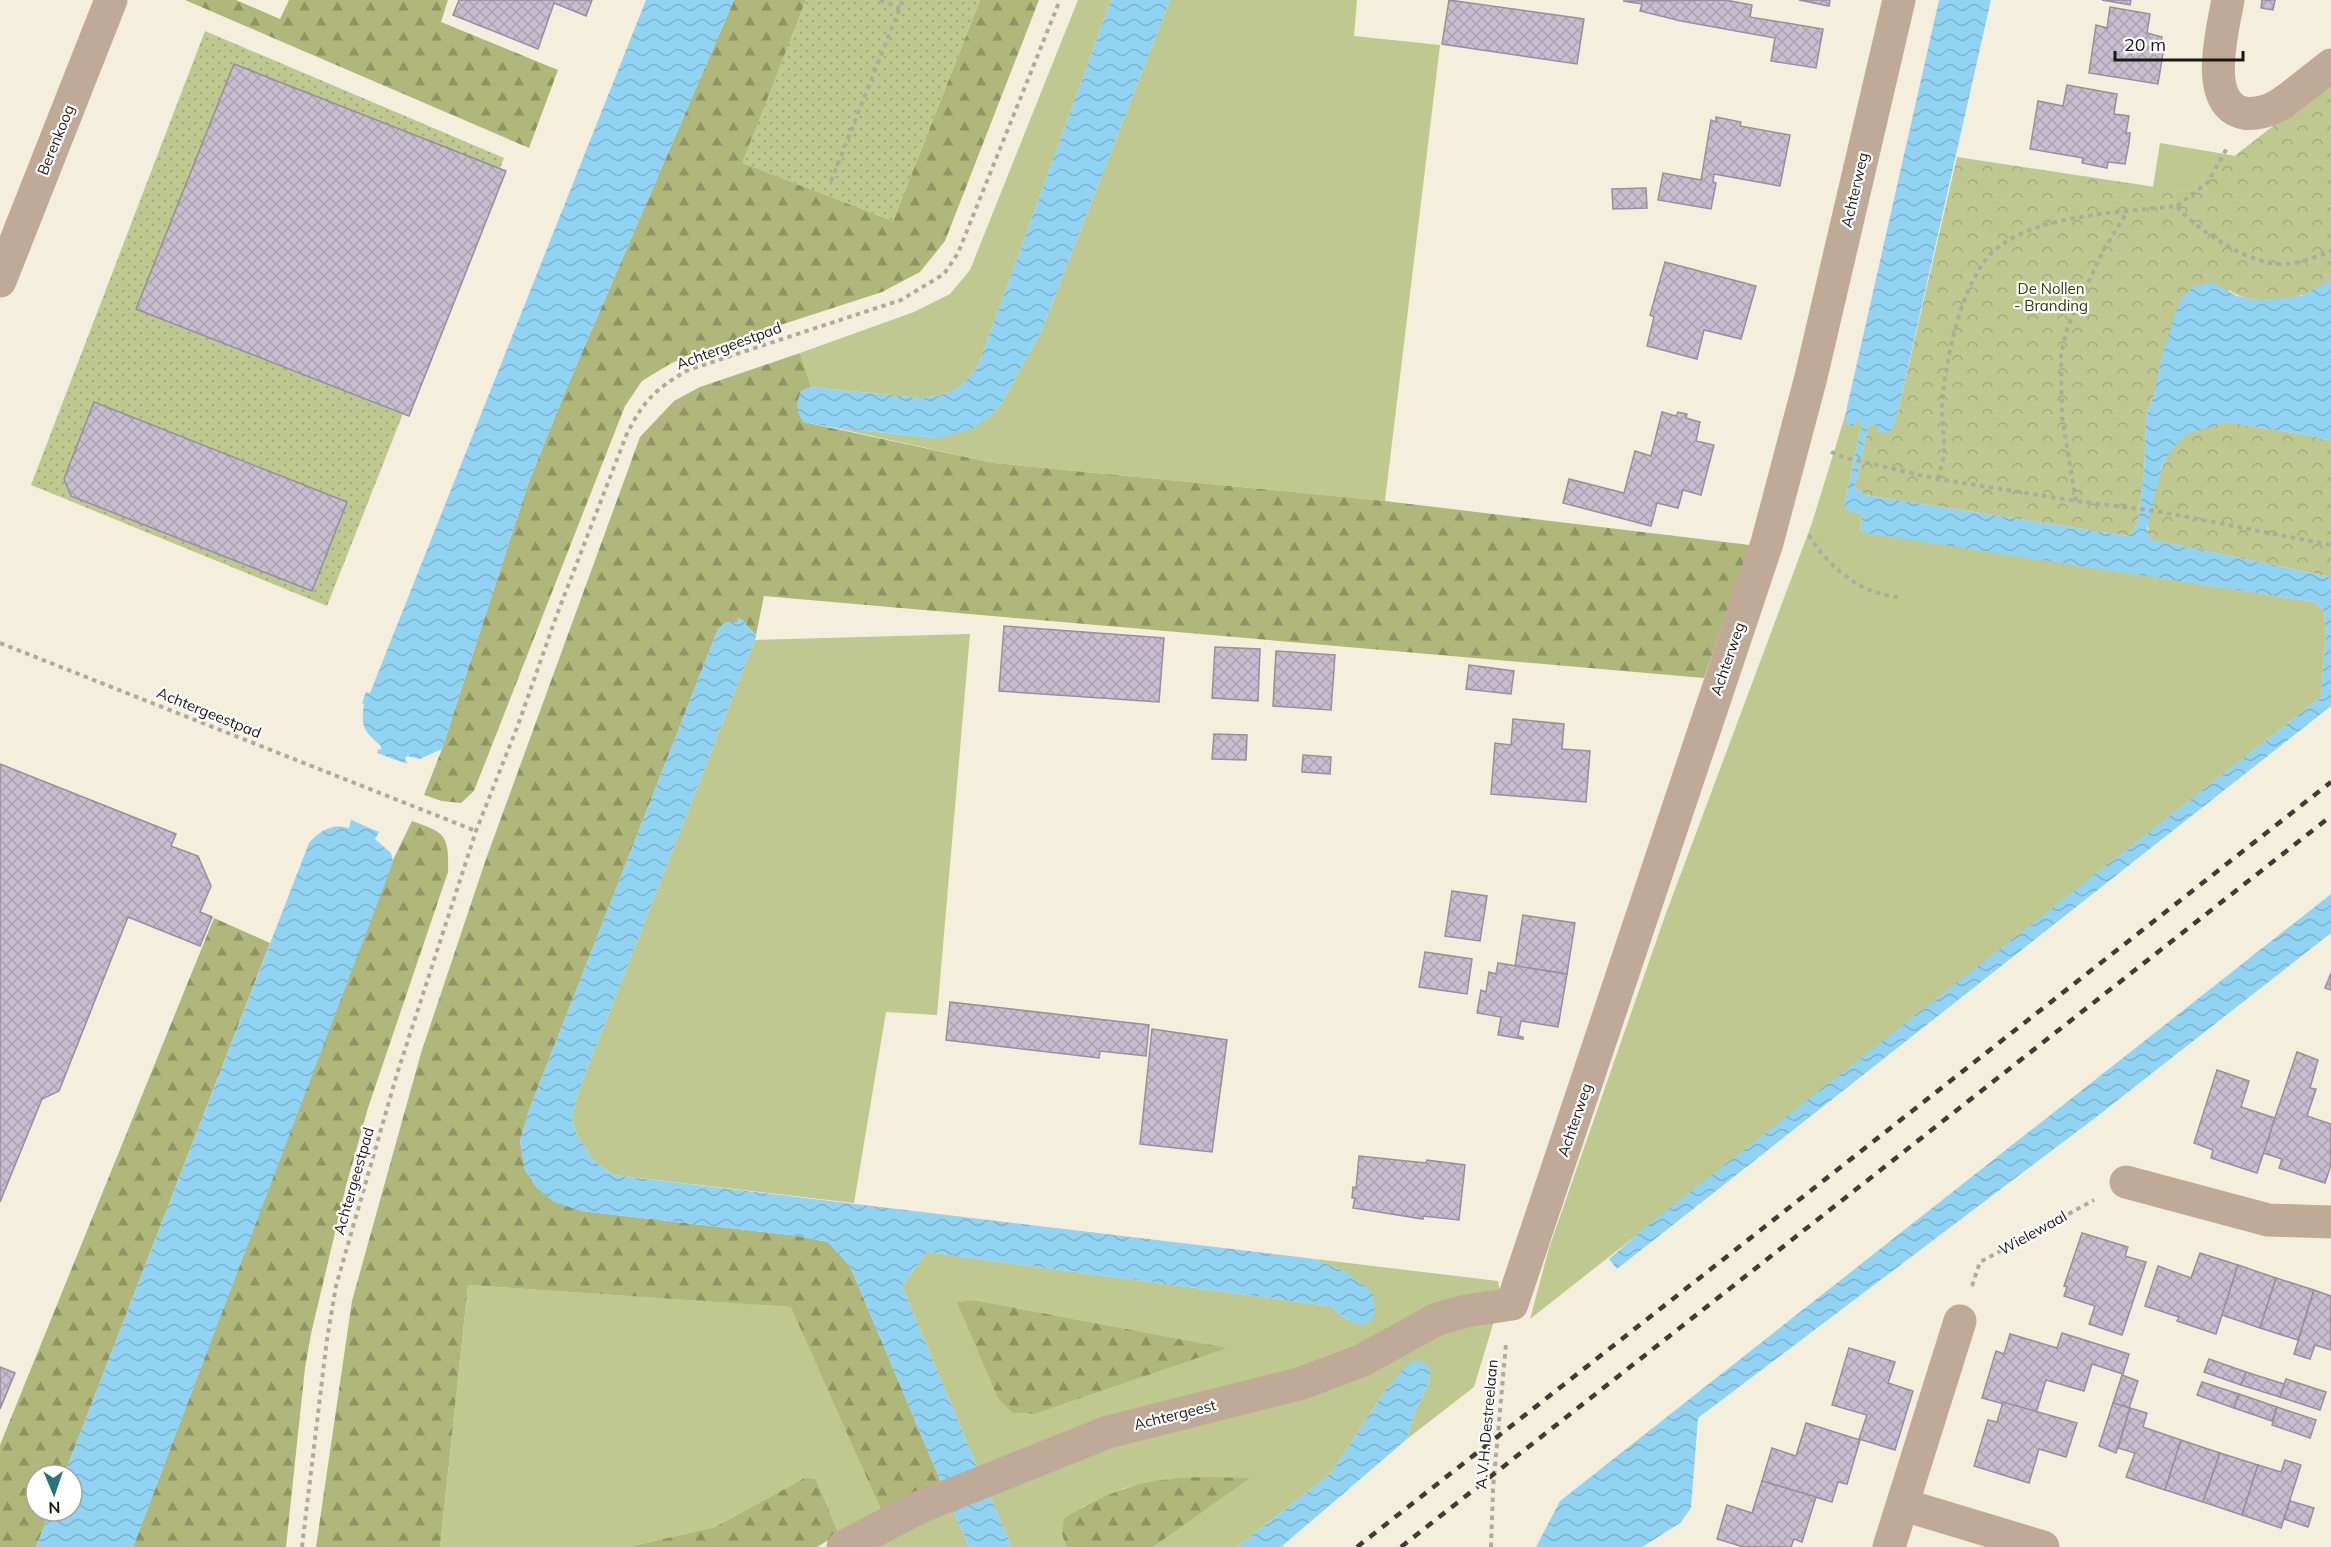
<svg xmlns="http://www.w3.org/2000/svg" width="2331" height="1547" viewBox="0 0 2331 1547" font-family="Mulish,sans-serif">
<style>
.grass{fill:#bfc88f;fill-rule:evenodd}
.forest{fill:url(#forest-firs)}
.park{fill:url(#park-crowns)}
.garden{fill:url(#garden-dots)}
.water{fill:url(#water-waves)}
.building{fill:url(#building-cross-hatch);stroke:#978e9e;stroke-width:1.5}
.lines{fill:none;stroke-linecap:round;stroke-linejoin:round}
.path{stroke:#afab9c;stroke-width:4;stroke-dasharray:4.5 4.5;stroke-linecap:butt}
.street{stroke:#beaa96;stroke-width:33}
.rail{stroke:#3e3c33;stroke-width:4.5;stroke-dasharray:8 8;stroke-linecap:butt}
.labels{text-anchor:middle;stroke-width:4.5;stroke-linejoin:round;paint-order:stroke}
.street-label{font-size:15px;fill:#191811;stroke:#fff}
.park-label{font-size:15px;fill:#333708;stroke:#fff}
</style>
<defs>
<pattern id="forest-firs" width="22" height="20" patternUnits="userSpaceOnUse" patternTransform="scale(1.5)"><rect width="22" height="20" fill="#afb77b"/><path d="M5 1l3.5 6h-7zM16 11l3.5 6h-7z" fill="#8e9463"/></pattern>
<pattern id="park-crowns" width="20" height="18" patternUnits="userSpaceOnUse" patternTransform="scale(1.5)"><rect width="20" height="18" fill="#bfc88f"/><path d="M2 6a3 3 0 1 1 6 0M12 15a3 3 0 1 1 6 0" fill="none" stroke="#a4ab7a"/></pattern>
<pattern id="garden-dots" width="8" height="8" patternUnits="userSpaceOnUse" patternTransform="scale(1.5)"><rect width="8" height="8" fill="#bfc88f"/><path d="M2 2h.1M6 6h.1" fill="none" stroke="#a4ab7a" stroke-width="1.8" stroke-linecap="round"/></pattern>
<pattern id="water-waves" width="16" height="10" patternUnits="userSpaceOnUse" patternTransform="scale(1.5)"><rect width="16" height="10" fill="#90d3f3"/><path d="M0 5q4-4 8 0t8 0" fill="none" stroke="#7cb4cf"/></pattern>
<pattern id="building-cross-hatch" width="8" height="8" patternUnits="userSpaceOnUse" patternTransform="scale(1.5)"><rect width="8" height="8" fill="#c6bdce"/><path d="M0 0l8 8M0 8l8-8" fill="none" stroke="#aaa2b0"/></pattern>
</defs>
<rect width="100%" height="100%" fill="#f4efdd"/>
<g class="grass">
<path d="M1078,0h33l-132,363c-16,26 -28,32 -59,35l-109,-11 -11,-34 114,-41 36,-18 20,-24z"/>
<path d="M1170,0h187l-3,36 86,9 -55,456 -391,-38 -158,-35 101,10 50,-19 14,-15 40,-72z"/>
<path d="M2160,143l76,13 -48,36 -35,-5z"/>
<path d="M1845,416l1,8 7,3 2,-7 7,2 -18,84 18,9 -2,16 455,71 9,9 2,24 -5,62 -791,622 19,-71 116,-332 147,-393z"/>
<path d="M970,634l-33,381 -51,-3 -32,191 -240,-28 -21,-15 -15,-23 -6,-18 5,-24 178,-455z"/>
<path d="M927,1252l403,54 19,15 -3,-49 -31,-13 183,22 2,11 -145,62 -376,117 -77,-185zM974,1300l252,48 -191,66 -22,-1 -55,-111z"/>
<path d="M468,1285l324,22 90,205 -43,22 -23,-55 -10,-2 -91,50 -87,20h-188z"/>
<path d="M1494,1321l-20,66 -67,52c2,-8 4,-16 7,-24 7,-17 17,-28 16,-47l-45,23 -54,82 -94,74h-84l95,-69 -78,1 -45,9 -43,19 -20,27 4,13h-54l-25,-58 438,-156z"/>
<path d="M951,1505l18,42h-111z"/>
</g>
<g class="forest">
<path d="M185,0h51l44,19 9,-19h159l-7,22 117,48 -29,78z"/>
<path d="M734,0h72l-63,163 150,58 87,-221h59l-94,241 -25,31 -38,20 -194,63 -20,10 -26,16 -17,25 -151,385 -13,12 -19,-2 -18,-6 18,-46 86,-265 39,-97z"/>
<path d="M800,353l11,34 -10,4 3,31 190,41 391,38 365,44 -46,133 -940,-82 -8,39 -17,-17 -2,4h-10l-9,7 -189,481 -9,31 5,29 12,18 44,23 217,25 30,6 22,24 93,221 -61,25 -91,-205 -323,-22 -28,262h-124l36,-246 69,-248 65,-194 154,-422 34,-36 26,-14z"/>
<path d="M412,821c34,12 37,14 36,51l-80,236 -22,78 -35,148 -6,34 -19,179h-153l259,-685z"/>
<path d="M214,918l56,25 -206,532h-28v36h14l-14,36h-36v-102z"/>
<path d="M974,1300l253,48 -192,66 -22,-1 -15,-15 -41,-96z"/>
<path d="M806,1477l10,2 23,55 -22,13h-189l87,-20z"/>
<path d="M1250,1478l-97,69h-87l-4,-13 2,-15c31,-21 69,-37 107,-40 26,-3 53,-1 79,-1z"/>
</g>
<g class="park">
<path d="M2331,81v199c-9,5 -19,12 -29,15 -22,7 -55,9 -73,-5l-74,101 -9,26 -2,57 -7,51 -9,11 -263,-41 -10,-8 14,-63 10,2 19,-15 59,-254 231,35z"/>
<path d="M2226,422l86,14 19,5v136l-182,-38c-6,-26 13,-90 37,-105 11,-7 28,-9 40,-12z"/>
</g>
<g class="garden">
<path d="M806,0h174l-87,221 -151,-58z"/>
<path d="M205,31l299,127 -177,448 -296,-121z"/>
</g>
<g class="water">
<path d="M646,0h88l-167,387 -39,97 -86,265 -22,10 -13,-3 -2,3 2,5 -30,-11 1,-4 3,1v-4c-16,-14 -21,-19 -17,-41l-2,-2 4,-11 4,1z"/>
<path d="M1111,0h59l-129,332 -40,72 -14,15 -16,10 -34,9 -101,-10 -32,-6c-9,-11 -8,-18 -3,-31l10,-4 109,11c31,-3 43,-9 59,-35z"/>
<path d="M1939,0h52l-93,411 -5,17 -6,5 -9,-1v-6l-9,-2 -14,63 10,8 263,41 9,-11 7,-51 2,-57 9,-26 6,-32 19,-60 14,-13 18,-4 25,14 20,4 44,-4 30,-16v161l-19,-5 -86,-14 -40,12 -13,14 -11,18 -15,62 3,11 181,38v129l-714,563 -8,-10 44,-38 668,-524 5,-62 -2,-24 -9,-9 -455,-70 2,-17 -16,-5 -2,-4 18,-84 -7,-1 -2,6 -8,-3v-8z"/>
<path d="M738,618l9,4 -1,3 10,10 -1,5 -178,455 -5,24 6,18 15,23 21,15 701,84 31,13 26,20 3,16 -3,12 -9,5 -14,-4 -19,-15 -403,-54 -25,34 77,185 -36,16 -93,-221 -22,-24 -30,-6 -217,-25 -27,-9 -17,-14 -12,-18 -5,-29 9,-31 189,-481 9,-7h10z"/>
<path d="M351,820l28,12 -4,7 16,14 2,9 -260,685h-97l14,-36h22v-36h-8l245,-632c11,-13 24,-20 40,-15z"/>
<path d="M2331,894v39l-236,185 -397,300 -7,90 -11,15 -38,24h-106l24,-46z"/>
<path d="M1419,1360l11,8c1,19 -9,30 -16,47 -3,8 -5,16 -7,24l-126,108h-44l94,-74 54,-82 23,-28z"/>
<path d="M987,1489l25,58h-43l-18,-42z"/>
</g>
<g class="building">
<path d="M459,0h133l-6,16 -32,-13 -16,46 -85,-34z"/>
<path d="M1449,0l135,19 -7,45 -135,-20z"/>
<path d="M1726,0l26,5 -2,12 73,12 -7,39 -45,-7 4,-23 -94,-17 -41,-10 2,-7 -19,-3z"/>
<path d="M1799,0h31l-1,6z"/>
<path d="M2102,0h29l-1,5z"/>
<path d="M2262,0h13l-2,10 -12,-2z"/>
<path d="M2110,7l40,7 -3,19 15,4 -3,16h4l-5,31 -69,-11 7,-48 11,3z"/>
<path d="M234,64l272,107 -97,245 -273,-107z"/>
<path d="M2067,85l50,9 -3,20 15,2 -3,17h4l-1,10 -4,21 -17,-2 -1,6 -25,-5 1,-5 -53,-9 8,-48 25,5z"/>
<path d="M1716,117l25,5 -1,4 50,9 -10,51 -66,-12 -1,8 3,1 -5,26 -53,-9 5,-27 38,7 10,-60 5,2z"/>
<path d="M1646,188l1,20 -34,1 -1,-20z"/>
<path d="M1665,262l91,24 -15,53 -37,-9 -7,29 -50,-13 7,-29 -4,-2z"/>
<path d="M94,402l253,100 -35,89 -241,-95 -7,-17z"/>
<path d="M1662,412l14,4 2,-4 9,2 -1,4 14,4 -4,19 18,4 -13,50 -18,-5 -5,18 -21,-5 -6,23 -88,-23 6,-24 55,14 11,-42 16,5z"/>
<path d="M1004,626l160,12 -5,64 -160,-11z"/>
<path d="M1215,647l45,2 -2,52 -46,-3z"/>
<path d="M1276,651l59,4 -4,55 -58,-4z"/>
<path d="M1469,665l45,6 -3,23 -45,-5z"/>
<path d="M1513,719l51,5 -2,25 28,2 -4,51 -95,-8 4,-51 16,2z"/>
<path d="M1214,734l33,1 -1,25 -34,-1z"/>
<path d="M1303,755l28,2 -1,17 -28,-2z"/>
<path d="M0,764l176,70 -5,12 27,10 13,30 -11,26 12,5 -12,29 -72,-29 -69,174 -17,8 -42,103z"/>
<path d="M1452,891l35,5 -7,45 -35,-5z"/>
<path d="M1523,915l52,8 -8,51 -52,-8z"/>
<path d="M1425,952l47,7 -5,35 -48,-7z"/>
<path d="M1498,963l69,11 -9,53 -37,-6 -3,15 5,1v2l-25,-4 3,-18 -24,-4 4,-23 5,2 3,-20 7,2z"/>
<path d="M2331,973v17l-6,-2z"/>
<path d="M950,1002l199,23 -3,31 -46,-5 -1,7 -153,-18z"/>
<path d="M1152,1029l75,11 -15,112 -72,-8z"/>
<path d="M2297,1052l21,8 -8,28 6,1 -9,27 24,8v41l-6,18 -46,-15 3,-9 -19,-6z"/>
<path d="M2217,1070l32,11 -8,26 34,11 -18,55 -46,-15 2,-8 -19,-7z"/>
<path d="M1359,1156l67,7 1,-3 38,5 -6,55 -36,-4v3l-70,-11 2,-10h-3l1,-11 3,1z"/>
<path d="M2082,1233l46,14 -3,9 21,6 -24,73 -33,-11 6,-18 -31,-10 3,-9 -3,-1z"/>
<path d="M2200,1253l38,12 -22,69 -39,-13 2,-4 -34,-11 13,-40 33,12z"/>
<path d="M2238,1265l38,13 -16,50 -38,-13z"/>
<path d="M2276,1278l38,12 -16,50 -38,-12z"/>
<path d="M2314,1290l17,6v54l-16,-5 -5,14 -16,-5z"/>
<path d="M2062,1333l67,21 -6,20 -31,-10 -8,27 -38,-11 -10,33 -54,-15 14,-47 8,3 6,-20 47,14z"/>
<path d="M1849,1348l46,14 -7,21 25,8 -18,59 -36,-11 8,-24 -35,-10z"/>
<path d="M2209,1359l37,13 -5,13 -37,-13z"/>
<path d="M0,1367l15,6 -15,36z"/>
<path d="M2246,1372l38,12 -4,13 -39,-12z"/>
<path d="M2122,1375l16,6 -9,27 -16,-5z"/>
<path d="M2286,1379l40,13 -6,18 -40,-13z"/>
<path d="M2202,1382l37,12 -5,14 -37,-13z"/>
<path d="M2239,1394l38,13 -5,14 -38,-13z"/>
<path d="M2003,1402l74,21 -11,34 -27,-8 -10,34 -55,-17 14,-46 9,2z"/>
<path d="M2113,1403l17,5 -14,45 -17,-7z"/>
<path d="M2277,1407l39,13 -6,18 -38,-13z"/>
<path d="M2130,1408l17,5 -4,14 38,13 -16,50 -39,-13 9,-24 -17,-5z"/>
<path d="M1806,1423l54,17 -13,44 -9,-2 -6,20 -70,-21 10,-33 24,8z"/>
<path d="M2181,1440l39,13 -17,49 -38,-12z"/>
<path d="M2220,1453l38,12 -16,50 -39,-13z"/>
<path d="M2285,1460l16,5 -20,63 -39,-13 16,-50 23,7z"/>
<path d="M1762,1481l54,16 -14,45 -8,-3 -3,8h-47l-27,-8 10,-34 25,8z"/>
<path d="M2290,1501l24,7 -6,19 -24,-8z"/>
</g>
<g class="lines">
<g class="path">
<path d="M880,0l20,8"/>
<path d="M831,181l72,-181"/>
<path d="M2177,206l31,-24 19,-34"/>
<path d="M1831,452l15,6 92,21 138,22 80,10 175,34"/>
<path d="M1938,479c2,-8 5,-18 6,-27 1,-20 -4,-39 -1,-59 5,-42 20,-116 53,-144 42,-35 129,-37 181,-43 20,25 76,61 109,58 15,-2 32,-7 45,-13"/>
<path d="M2076,501l-14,-84 -1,-64 7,-27 35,-75 24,-39"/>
<path d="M1809,535c12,22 37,45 60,55 10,4 22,6 33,8"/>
<path d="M0,643l476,188"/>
<path d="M1972,1286l8,-24 114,-62"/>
<path d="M302,1547l25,-208 9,-53 61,-212 79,-243 42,-106 38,-108 70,-181c17,-35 28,-46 62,-66l213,-70 43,-26 14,-21 102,-253"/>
<path d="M1491,1547l2,-58 13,-145"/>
</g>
<g class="street">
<path d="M2228,0c-5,28 -26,105 16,113 10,2 26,-2 35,-8 18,-12 35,-27 52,-40"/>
<path d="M0,281l111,-281"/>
<path d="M2126,1182l142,38 63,2"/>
<path d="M1904,1505l139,42"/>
<path d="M843,1547l77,-40 188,-75 191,-48 62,-23 76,-42 29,-8 46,-7 255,-761 44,-166 88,-377"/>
<path d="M1889,1547l71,-226"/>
</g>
<g class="rail">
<path d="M1357,1547l974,-765"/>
<path d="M1401,1547l930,-731"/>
</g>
</g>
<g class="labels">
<g class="street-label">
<text transform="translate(56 140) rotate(-68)" y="5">Berenkoog</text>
<text transform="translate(1855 190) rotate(-77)" y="5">Achterweg</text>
<text transform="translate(729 346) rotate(-20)" y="5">Achtergeestpad</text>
<text transform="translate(1728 659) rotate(-71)" y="5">Achterweg</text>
<text transform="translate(209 713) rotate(22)" y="5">Achtergeestpad</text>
<text transform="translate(1575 1120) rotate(-71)" y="5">Achterweg</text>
<text transform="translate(354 1181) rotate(-74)" y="5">Achtergeestpad</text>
<text transform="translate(2033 1233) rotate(-29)" y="5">Wielewaal</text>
<text transform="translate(1175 1415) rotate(-14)" y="5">Achtergeest</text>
<text transform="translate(1487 1424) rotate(-85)" y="5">A.V.H. Destreelaan</text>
</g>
<g class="park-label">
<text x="2051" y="294">De Nollen<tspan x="2051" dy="17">- Branding</tspan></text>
</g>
</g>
<g transform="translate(54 1493) rotate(178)"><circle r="28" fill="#ffffff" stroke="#a3a3a0" stroke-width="1.5"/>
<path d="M0-4.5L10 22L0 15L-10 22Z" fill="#2a7479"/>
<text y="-9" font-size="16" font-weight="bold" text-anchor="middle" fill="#191811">N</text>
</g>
<path d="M2115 51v9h128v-9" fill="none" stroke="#191811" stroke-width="3"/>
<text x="2124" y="51" font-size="18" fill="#191811" stroke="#ffffff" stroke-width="4.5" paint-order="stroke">20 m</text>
</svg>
